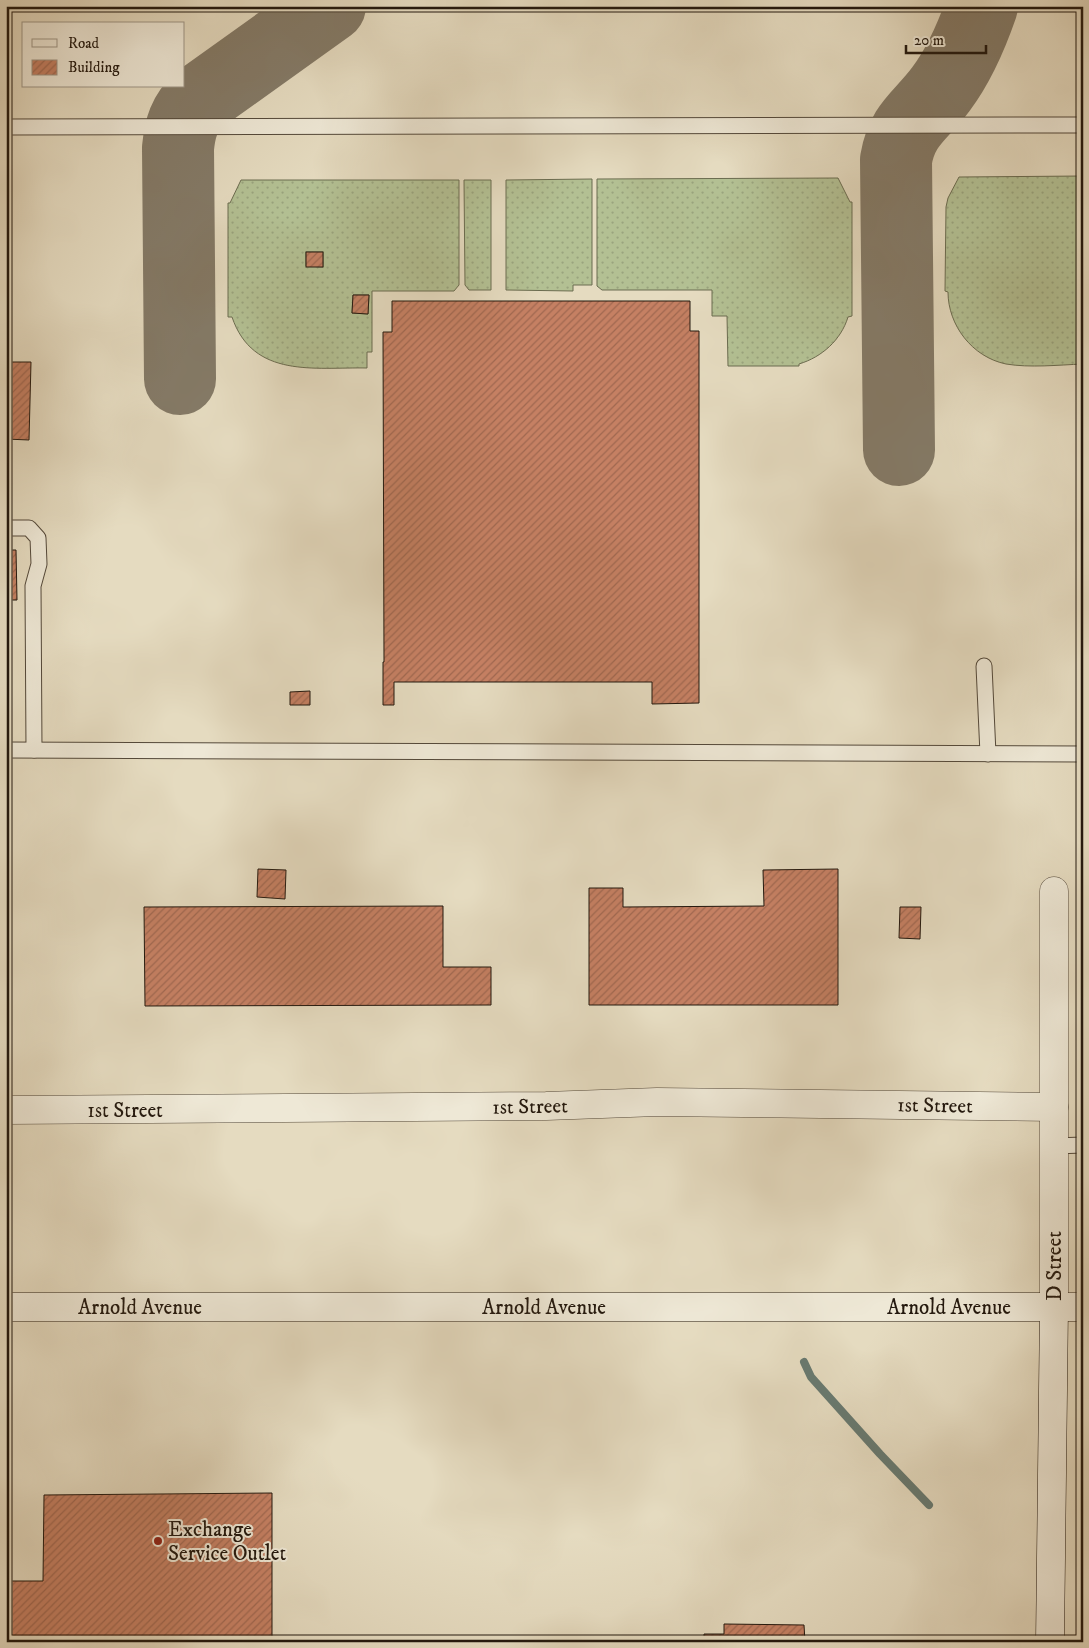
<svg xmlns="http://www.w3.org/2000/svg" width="1089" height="1648" viewBox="0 0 1089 1648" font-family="'IM FELL DW Pica',serif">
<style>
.grass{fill:url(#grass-dots);stroke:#6b6c50;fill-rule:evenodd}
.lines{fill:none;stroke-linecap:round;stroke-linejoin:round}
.stream{stroke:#687a71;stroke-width:8}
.taxiway{stroke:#847a67;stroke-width:72}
.building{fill:url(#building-hatch);stroke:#23180e}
.lane-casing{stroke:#54493a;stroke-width:17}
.street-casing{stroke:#54493a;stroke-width:29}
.secondary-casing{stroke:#23180e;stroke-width:29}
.lane{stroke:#eee8d6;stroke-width:15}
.street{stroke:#eee8d6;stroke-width:28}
.secondary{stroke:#eee8d6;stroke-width:28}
.poi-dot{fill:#8f2418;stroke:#eee8d6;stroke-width:2}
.labels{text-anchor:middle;stroke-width:4;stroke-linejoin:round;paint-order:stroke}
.street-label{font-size:21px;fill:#23180e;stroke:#eee8d6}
.poi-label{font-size:21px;fill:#23180e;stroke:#eee8d6;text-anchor:start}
</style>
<defs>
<pattern id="grass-dots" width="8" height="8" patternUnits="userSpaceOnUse" patternTransform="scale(1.25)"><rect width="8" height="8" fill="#b3c093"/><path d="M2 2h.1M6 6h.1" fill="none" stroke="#9aa47e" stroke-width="1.8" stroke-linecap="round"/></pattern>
<pattern id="building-hatch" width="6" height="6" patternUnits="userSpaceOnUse" patternTransform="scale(1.25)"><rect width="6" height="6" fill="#c58063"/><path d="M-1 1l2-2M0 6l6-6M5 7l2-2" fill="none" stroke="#a06850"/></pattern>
</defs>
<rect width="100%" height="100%" fill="#e5dbc0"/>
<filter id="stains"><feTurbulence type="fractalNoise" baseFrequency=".004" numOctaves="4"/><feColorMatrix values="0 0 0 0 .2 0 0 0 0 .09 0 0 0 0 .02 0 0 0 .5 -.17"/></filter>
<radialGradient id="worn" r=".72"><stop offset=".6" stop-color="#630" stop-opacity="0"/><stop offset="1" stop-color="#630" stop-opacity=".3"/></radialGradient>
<g class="grass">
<path d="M1083,176v188c-25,1 -53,4 -77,0 -34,-7 -58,-39 -58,-72l-3,-1 1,-84 2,-9 11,-21z"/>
<path d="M838,178l12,24h2v114l-4,1c-7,23 -26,40 -49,47v2h-71l-1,-50h-15v-26h-110l-5,-4v-107z"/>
<path d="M592,179v106h-19v6l-67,-1v-110z"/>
<path d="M241,180h218v105l-5,6h-82v61h-5v16c-52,-1 -114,11 -135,-51h-4v-114h2zM306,252h17v15l-17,-1zM353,295h16l-1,19 -16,-1z"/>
<path d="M464,180h27v110h-22l-4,-5z"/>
</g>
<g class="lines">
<path class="stream" d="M804,1362l7,15 69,77 49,51"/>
<g class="taxiway">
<path d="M180,379l-2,-231c2,-20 6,-35 22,-49l130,-93"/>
<path d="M899,450l-3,-290c6,-36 25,-44 45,-71 18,-24 31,-54 41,-83"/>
</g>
</g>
<g class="building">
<rect x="306" y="252" width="17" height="15"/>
<path d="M353,295h16l-1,19 -16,-1z"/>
<path d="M392,301h298v30h9v372l-47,1v-22h-258v23h-11v-43h1l-1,-330h9z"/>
<path d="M6,362h25l-2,78 -23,-1z"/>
<path d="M6,550h10l1,50h-11z"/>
<path d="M310,691v14h-20v-13z"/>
<path d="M258,869l28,1 -1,29 -28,-2z"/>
<path d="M838,869v136h-249v-117h34v19l141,-1 -1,-36z"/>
<path d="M443,906v61h48v38l-346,1 -1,-99z"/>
<path d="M900,907h21l-1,32 -21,-1z"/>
<path d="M272,1493v149h-266v-61h37l1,-86z"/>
<path d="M724,1624l80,1 1,17h-101v-8h20z"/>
</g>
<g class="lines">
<g class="lane-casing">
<g id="lane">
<path d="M6,127l1077,-2"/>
<path d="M6,528h23l9,10 1,26 -6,22 1,164"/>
<path d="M984,666l4,88"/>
<path d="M6,750l1077,4"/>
<path d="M1054,1146l29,-1"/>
</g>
</g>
<g class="street-casing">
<g id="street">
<path d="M1054,891v416"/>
<path d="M6,1110l540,-4 111,-4 397,5"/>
</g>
</g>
<g class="secondary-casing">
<g id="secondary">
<path d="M6,1307h1077"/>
<path d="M1050,1642l4,-335"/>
</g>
</g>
<use href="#lane" class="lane"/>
<use href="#street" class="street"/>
<use href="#secondary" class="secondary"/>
</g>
<circle class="poi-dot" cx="158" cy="1541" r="5"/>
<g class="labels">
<g class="street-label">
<text transform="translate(935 1105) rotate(1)" y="7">1st Street</text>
<text transform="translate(530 1106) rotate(-1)" y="7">1st Street</text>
<text x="125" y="1117">1st Street</text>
<text transform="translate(1054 1266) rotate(-90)" y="7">D Street</text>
<text x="140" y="1314">Arnold Avenue</text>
<text x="544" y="1314">Arnold Avenue</text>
<text x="949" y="1314">Arnold Avenue</text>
</g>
<g class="poi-label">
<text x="168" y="1536">Exchange<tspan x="168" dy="24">Service Outlet</tspan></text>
</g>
</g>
<rect width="1089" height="1648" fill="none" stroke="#e5dbc0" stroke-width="25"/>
<rect x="8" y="8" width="1074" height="1633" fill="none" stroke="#23180e" stroke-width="2.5"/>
<rect x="12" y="12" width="1064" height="1623" fill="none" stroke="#23180e"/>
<rect x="22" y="22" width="162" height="65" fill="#eee8d6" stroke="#9d9586"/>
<rect x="32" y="39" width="25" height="8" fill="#eee8d6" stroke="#9d9586"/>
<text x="68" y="48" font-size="15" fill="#23180e">Road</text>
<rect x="32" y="60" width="25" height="15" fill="url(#building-hatch)" stroke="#9d9586"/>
<text x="68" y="72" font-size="15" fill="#23180e">Building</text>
<path d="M906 45v8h80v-8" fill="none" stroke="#23180e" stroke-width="2.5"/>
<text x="914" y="45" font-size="15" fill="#23180e" stroke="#eee8d6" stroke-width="4" paint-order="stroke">20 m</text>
<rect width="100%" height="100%" filter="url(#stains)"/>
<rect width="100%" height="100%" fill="url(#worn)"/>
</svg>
